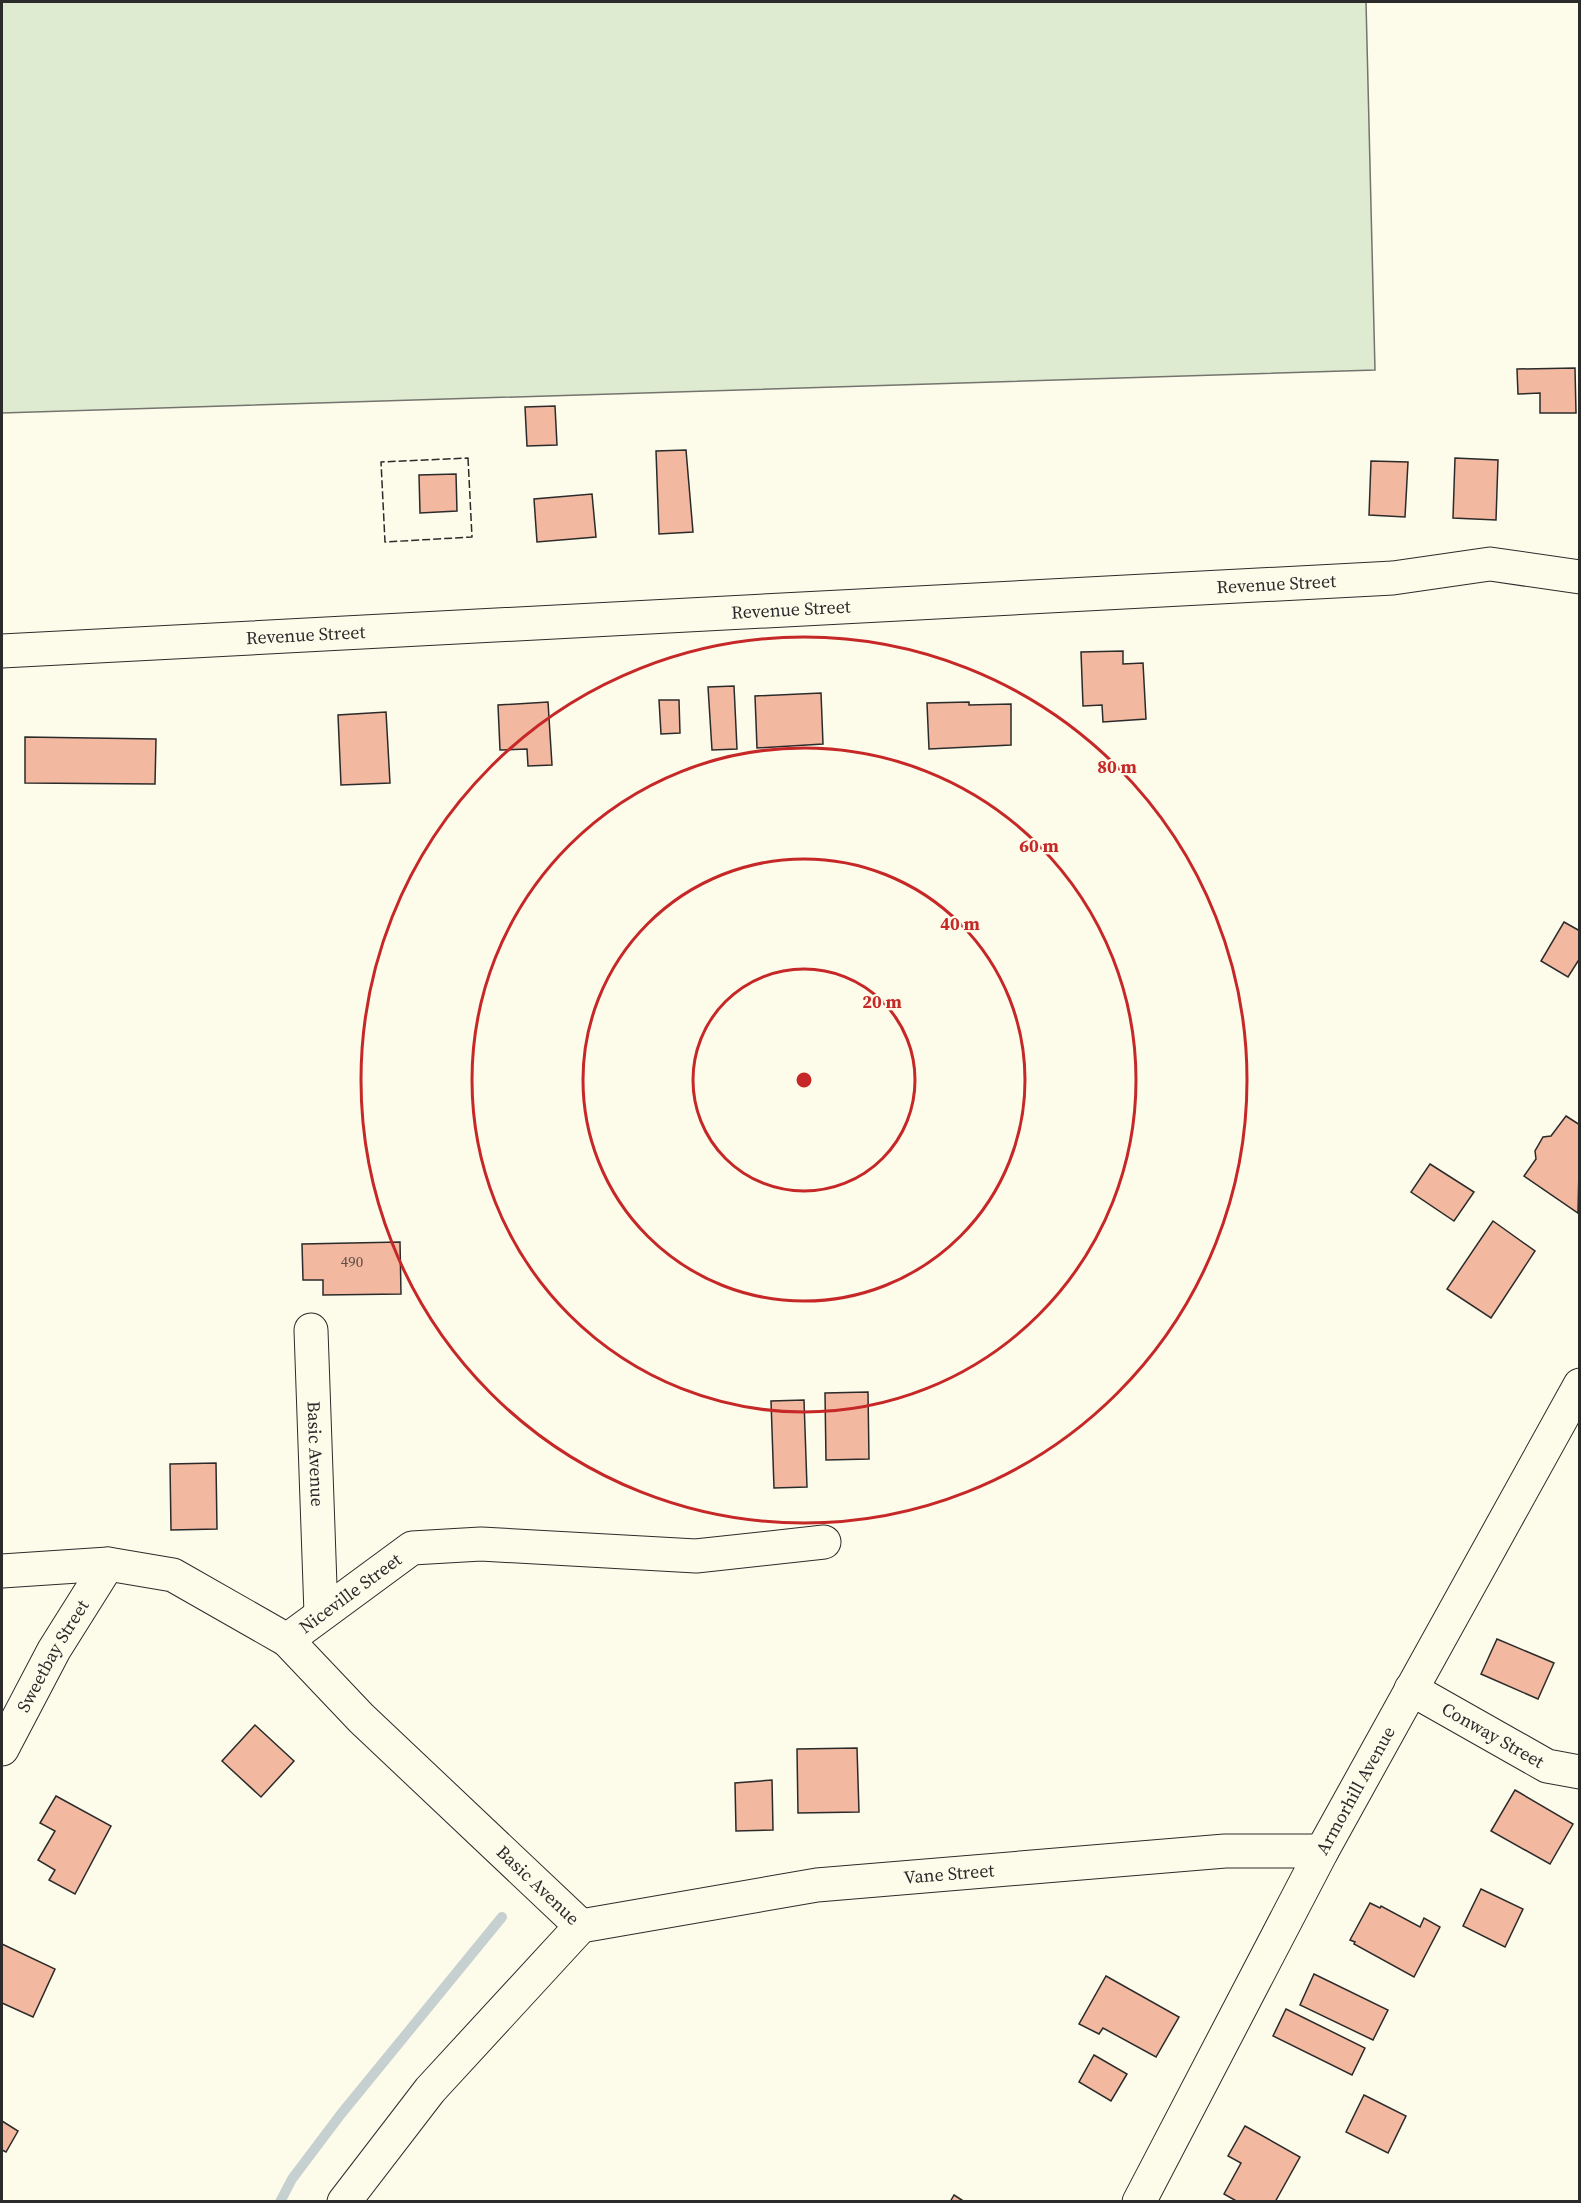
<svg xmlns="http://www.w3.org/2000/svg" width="1581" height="2203" viewBox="0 0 1581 2203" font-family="'Source Serif 4',serif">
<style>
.green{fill:#deebd1;stroke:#74746e;stroke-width:1.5}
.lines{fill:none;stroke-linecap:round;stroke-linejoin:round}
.stream{stroke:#c7d0d0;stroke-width:10}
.building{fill:#f2b8a0;stroke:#2b2b2b;stroke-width:1.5}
.minor-casing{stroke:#2b2b2b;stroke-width:35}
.minor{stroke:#fdfbea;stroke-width:33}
.fence{stroke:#2b2b2b;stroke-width:1.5;stroke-dasharray:8 3;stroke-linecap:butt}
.ring{fill:none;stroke:#c62828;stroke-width:3}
.labels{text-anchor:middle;stroke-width:4.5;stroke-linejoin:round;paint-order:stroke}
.number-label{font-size:15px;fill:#5d4e48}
.street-label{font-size:18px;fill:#2b2b2b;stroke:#fdfbea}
.centre{fill:#c62828;stroke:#fdfbea;stroke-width:3}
.ring-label{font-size:18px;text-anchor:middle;font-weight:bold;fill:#c62828;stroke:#fdfbea;stroke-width:4.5;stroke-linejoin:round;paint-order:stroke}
</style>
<rect width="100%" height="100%" fill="#fdfbea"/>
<path class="green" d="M2,2h1364l9,368 -1373,43z"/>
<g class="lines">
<path class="stream" d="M280,2202l12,-23 49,-65 161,-197"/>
</g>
<g class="building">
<path d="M1575,368l1,45h-36v-20l-22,1 -1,-25z"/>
<path d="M555,406l2,39 -30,1 -2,-39z"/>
<path d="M686,450l7,82 -34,2 -3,-83z"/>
<path d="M1455,458l43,2 -2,60 -43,-2z"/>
<path d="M1371,461l37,1 -3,55 -36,-2z"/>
<path d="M456,474l1,37 -37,2 -1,-38z"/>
<path d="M592,494l4,43 -59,5 -3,-43z"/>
<path d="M1123,651v13l20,-1 3,56 -43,3 -1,-17 -19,1 -2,-54z"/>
<path d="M734,686l3,63 -25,1 -4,-63z"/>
<path d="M821,693l2,51 -66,4 -2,-52z"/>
<path d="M659,700h20l1,33 -19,1z"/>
<path d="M548,702l4,63 -24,1 -1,-17 -27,1 -2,-45z"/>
<path d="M969,702v3l42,-1v41l-82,4 -2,-46z"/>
<path d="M386,712l4,71 -49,2 -3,-70z"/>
<path d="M25,737l131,2 -1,45 -130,-1z"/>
<path d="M1564,922l16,9v27l-12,19 -27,-16z"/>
<path d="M1566,1116l14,9 -2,88 -54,-37 12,-17 -1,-8 8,-14 8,-1z"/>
<path d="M1430,1164l44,28 -20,29 -43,-29z"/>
<path d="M1493,1221l42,30 -44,67 -44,-29z"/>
<path d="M400,1242l1,52 -78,1v-15h-20l-1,-36z"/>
<path d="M868,1392l1,67 -43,1 -1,-67z"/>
<path d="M804,1400l3,87 -33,1 -3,-87z"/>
<path d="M216,1463l1,66 -46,1 -1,-66z"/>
<path d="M1497,1639l57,24 -16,36 -57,-25z"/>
<path d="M255,1725l39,36 -33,36 -39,-36z"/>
<path d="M857,1748l2,64 -61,1 -1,-64z"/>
<path d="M772,1780l1,50 -37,1 -1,-48z"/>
<path d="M1515,1790l58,34 -23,40 -59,-33z"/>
<path d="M56,1796l55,30 -36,68 -26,-14 6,-10 -17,-10 17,-29 -15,-8z"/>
<path d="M1481,1889l42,20 -18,38 -42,-21z"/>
<path d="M1370,1903l10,5 1,-2 39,21 4,-9 16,9 -26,50 -60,-33 1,-2 -5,-2z"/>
<path d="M2,1944l53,25 -22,48 -31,-14z"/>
<path d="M1314,1974l74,36 -15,30 -73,-35z"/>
<path d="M1106,1976l73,41 -23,40 -53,-29 -4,6 -20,-10z"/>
<path d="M1286,2009l79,39 -13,27 -79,-39z"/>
<path d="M1094,2055l33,19 -16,27 -32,-19z"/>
<path d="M1364,2095l42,21 -18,37 -42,-21z"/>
<path d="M2,2121l16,10 -12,21 -4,-2z"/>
<path d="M1245,2126l55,31 -25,45h-37l-14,-8 17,-31 -13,-7z"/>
<path d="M954,2195l11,7h-15z"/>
</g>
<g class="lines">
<g class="minor-casing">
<g id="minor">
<path id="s1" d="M2,651l1391,-73 97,-14 90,13"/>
<path id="s2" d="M311,1330l10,284"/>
<path id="s3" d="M2,1571l106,-7 65,11 114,65 125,-92 69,-4 215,12 128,-14"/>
<path id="s4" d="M287,1640l74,78 220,208"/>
<path id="s5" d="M1411,1689l136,77 33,6"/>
<path id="s6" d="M2,1749l52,-99 54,-86"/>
<path id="s7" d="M581,1926l236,-41 408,-34h97"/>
<path d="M344,2202l86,-112 151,-164"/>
<path id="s8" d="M1139,2202l183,-351 258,-466"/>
</g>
</g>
<use href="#minor" class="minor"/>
<path class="fence" d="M468,458l4,79 -87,5 -4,-80z"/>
</g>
<g class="ring">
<circle cx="804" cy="1080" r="111"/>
<circle cx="804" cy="1080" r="221"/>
<circle cx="804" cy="1080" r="332"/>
<circle cx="804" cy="1080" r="443"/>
</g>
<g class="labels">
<g class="number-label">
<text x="352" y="1267">490</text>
</g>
<g class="street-label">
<text dy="6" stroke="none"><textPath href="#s1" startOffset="1276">Revenue Street</textPath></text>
<text dy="6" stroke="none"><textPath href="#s1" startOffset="790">Revenue Street</textPath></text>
<text dy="6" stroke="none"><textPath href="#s1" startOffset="304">Revenue Street</textPath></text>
<text dy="6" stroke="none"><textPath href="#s2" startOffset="124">Basic Avenue</textPath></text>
<text dy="6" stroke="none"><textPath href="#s3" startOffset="382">Niceville Street</textPath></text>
<text dy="6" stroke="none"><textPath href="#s6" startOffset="106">Sweetbay Street</textPath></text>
<text dy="6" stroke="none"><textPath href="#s5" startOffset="94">Conway Street</textPath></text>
<text dy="6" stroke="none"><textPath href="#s8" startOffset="465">Armorhill Avenue</textPath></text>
<text dy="6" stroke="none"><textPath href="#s7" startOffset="372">Vane Street</textPath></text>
<text dy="6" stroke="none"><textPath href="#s4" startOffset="351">Basic Avenue</textPath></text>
</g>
</g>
<circle cx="804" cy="1080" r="9" class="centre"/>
<g class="ring-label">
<text x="1117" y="773">80 m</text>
<text x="1039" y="852">60 m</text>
<text x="960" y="930">40 m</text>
<text x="882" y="1008">20 m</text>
</g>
<rect width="1581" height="2203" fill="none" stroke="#2b2b2b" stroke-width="6"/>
</svg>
